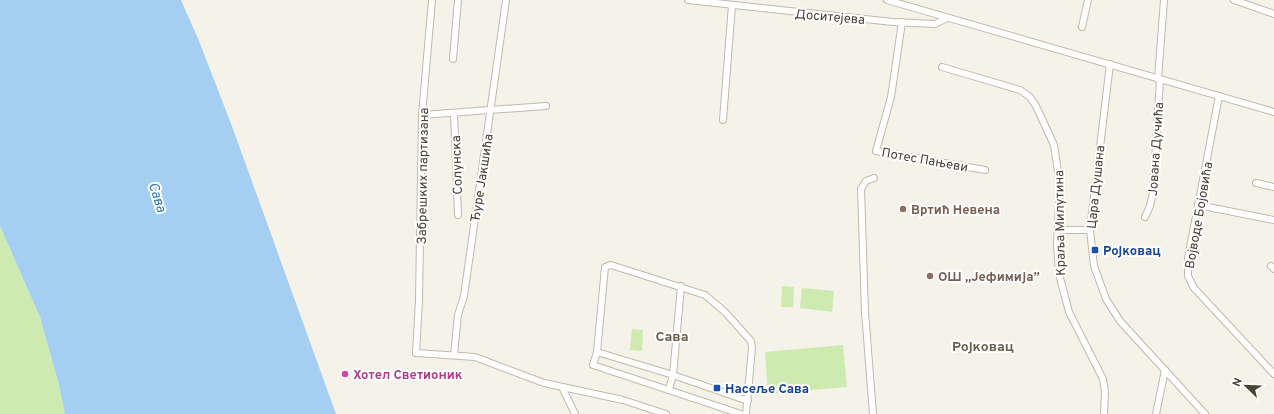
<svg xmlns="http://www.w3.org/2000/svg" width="1274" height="414" viewBox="0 0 1274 414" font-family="Overpass,sans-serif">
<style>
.green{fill:#ceeab1}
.water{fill:#a5cff2}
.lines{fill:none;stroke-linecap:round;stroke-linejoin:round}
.minor-casing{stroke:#c1baab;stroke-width:8}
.minor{stroke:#fff;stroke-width:6}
.education-dot{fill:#8d6e63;stroke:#fff;stroke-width:1.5}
.transit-dot{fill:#1a4fb4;stroke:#fff;stroke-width:1.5}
.hotel-dot{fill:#d1479c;stroke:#fff;stroke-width:1.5}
.labels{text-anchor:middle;stroke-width:4;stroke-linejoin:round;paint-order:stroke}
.street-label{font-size:13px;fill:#494337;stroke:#fff}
.education-label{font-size:13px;font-weight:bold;fill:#785e54;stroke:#fff;text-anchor:start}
.transit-label{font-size:13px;font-weight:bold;fill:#164399;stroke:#fff;text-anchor:start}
.hotel-label{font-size:13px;font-weight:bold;fill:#b23c85;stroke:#fff;text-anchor:start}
.water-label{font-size:14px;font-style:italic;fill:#2d77b9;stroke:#fff}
.neighbourhood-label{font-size:14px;font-weight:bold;fill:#6c614e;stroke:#fff}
</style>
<rect width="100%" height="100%" fill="#f5f2e9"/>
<g class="green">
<path d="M0,226l40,91 19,68 6,29h-65z"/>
<path d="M782,286l12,1 -1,20h-12z"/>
<path d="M802,288l32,3 -2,21 -32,-4z"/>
<path d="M632,329l11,1 -1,21 -12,-1z"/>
<path d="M843,345l4,42 -79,7 -3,-42z"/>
</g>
<path class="water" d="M0,0h181l18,41 34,88 103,285h-271l-6,-29 -19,-68 -40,-91z"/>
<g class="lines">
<g class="minor-casing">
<g id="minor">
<path d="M432,0l-10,115 -3,185 -3,53 59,4 69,26 79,17 43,14"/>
<path d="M688,0l205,22 42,2 12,-6"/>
<path d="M887,0l387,112"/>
<path d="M1234,0l40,14"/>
<path d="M902,22l-11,75 -15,54 109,19"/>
<path d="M1082,27l6,-27"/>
<path d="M453,59l5,-59"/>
<path d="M1110,64l-20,166 4,36 12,33 14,22 85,93"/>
<path d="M942,67l78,23 10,7 6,9 18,39 6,40 -3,59 2,30 10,38 34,67 2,13 -1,22"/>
<path d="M1158,79l6,-79"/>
<path d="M1219,96l-31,162v18l6,12 80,86"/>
<path d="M454,114l4,101"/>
<path d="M422,115l124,-9"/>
<path d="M723,120l9,-115"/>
<path d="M1256,183l18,4"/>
<path d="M1198,205l76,15"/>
<path d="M1145,217l5,-11 3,-13 7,-113"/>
<path d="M1058,230h32"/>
<path d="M1271,266l3,3"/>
<path d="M597,352l76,23 75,26"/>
<path d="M454,355l4,-40 6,-19 42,-296"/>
<path d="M563,389l12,25"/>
<path d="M669,389l4,-14 8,-89"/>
<path d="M741,414l-148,-49 4,-13 8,-85 6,-2 94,30 20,17 26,29 1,7 -6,66"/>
<path d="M873,414l-8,-102 -4,-123 5,-8 8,-3"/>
<path d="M1156,414l9,-44"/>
</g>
</g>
<use href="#minor" class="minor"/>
</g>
<g class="education-dot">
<circle cx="903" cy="209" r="4"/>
<circle cx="930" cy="276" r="4"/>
</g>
<g class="transit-dot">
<rect x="1091" y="246" width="8" height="8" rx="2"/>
<rect x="713" y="384" width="8" height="8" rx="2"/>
</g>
<circle class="hotel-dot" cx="345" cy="374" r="4"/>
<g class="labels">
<g class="street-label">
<text transform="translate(830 16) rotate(5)" y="5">Доситејева</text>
<text transform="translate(1155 149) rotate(-86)" y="5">Јована Дучића</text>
<text transform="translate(925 159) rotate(10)" y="5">Потес Пањеви</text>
<text transform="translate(456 165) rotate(-92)" y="5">Солунска</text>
<text transform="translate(422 176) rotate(-89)" y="5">Забрешких партизана</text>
<text transform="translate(481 178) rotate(-81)" y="5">Ђуре Јакшића</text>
<text transform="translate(1095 187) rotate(-84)" y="5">Цара Душана</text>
<text transform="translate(1198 215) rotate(-80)" y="5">Војводе Бојовића</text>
<text transform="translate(1059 223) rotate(-91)" y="5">Краља Милутина</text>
</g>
<g class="education-label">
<text x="911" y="214">Вртић Невена</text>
<text x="938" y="281">ОШ „Јефимија”</text>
</g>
<g class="transit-label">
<text x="1103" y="255">Ројковац</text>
<text x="725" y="393">Насеље Сава</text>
</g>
<g class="hotel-label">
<text x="353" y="379">Хотел Светионик</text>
</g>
<g class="water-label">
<text transform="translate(158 197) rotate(72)" y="5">Сава</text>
</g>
<g class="neighbourhood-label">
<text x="672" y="341">Сава</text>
<text x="983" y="351">Ројковац</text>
</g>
</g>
<g transform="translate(1246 386) rotate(293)" stroke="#ffffff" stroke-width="3" paint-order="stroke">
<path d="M0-3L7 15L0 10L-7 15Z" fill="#494337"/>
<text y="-6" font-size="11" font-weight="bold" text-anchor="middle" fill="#494337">N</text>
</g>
</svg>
